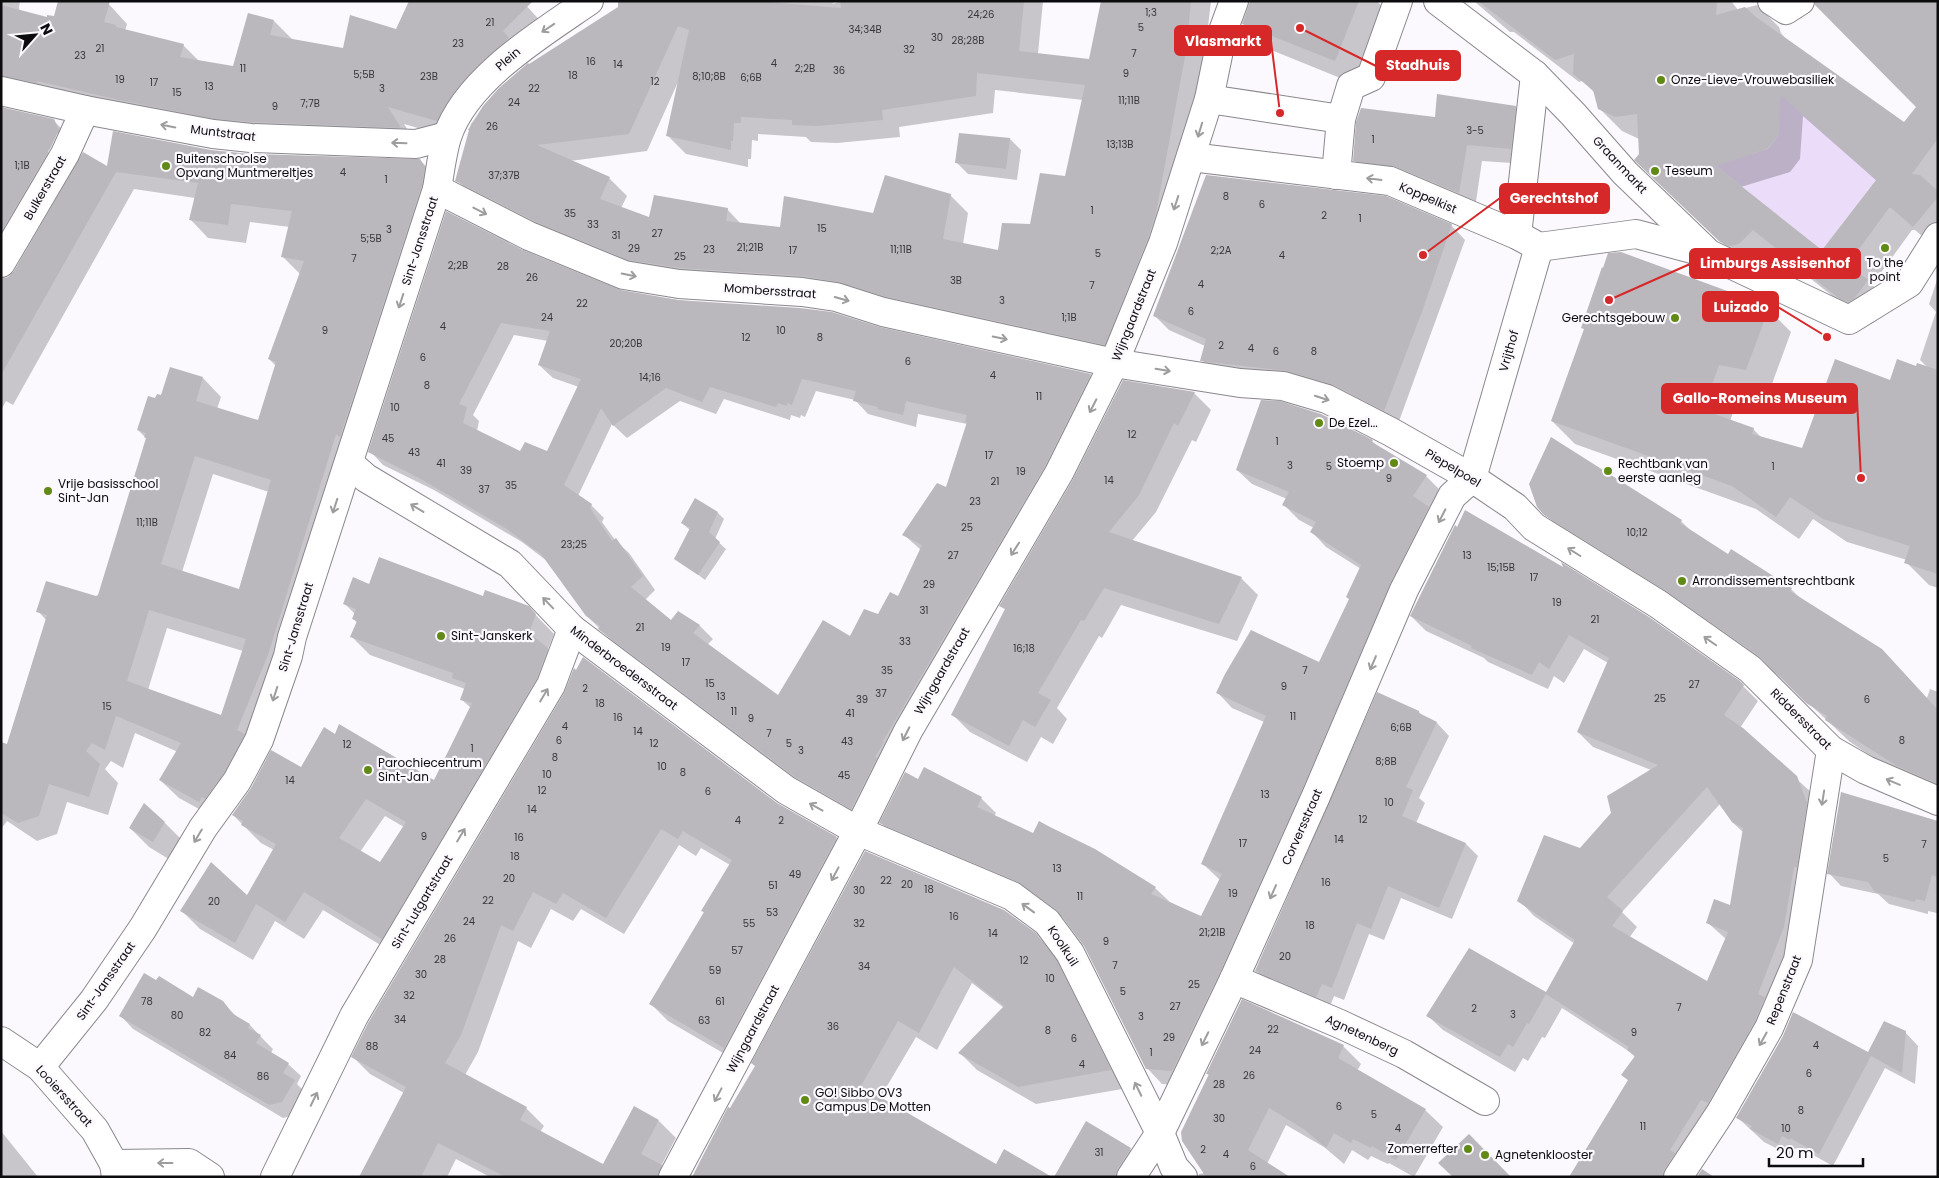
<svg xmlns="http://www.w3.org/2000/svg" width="1939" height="1178" viewBox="0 0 1939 1178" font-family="Poppins,sans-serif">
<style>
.green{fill:#ebdcf9}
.shadow{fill:#0003;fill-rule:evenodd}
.building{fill:#bab7bd;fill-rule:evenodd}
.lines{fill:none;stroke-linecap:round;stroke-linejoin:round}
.minor-casing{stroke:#8a888d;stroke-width:30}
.minor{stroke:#fff;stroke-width:28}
.oneway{stroke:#9e9d9e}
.poi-dot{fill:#608915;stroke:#fbf8fe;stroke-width:2}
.labels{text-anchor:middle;stroke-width:4.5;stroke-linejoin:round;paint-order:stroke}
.number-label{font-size:10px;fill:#383639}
.street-label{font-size:12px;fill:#0c0b0d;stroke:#fbf8fe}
.poi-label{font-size:12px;fill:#0c0b0d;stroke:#fbf8fe;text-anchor:start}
.leader{fill:none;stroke:#d62828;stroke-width:2}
.callout-dot{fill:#d62828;stroke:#fbf8fe;stroke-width:2}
.callout{fill:#d62828;stroke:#d62828;stroke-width:2}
.callout-label{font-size:14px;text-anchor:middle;font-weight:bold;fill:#fff}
</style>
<rect width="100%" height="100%" fill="#fbf8fe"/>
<path class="green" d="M1757,73l119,107 -54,70 -126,-100 40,-2 16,6 16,-5 10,-13 1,-16 -8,-13z"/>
<g class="shadow">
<path d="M1,1h19l-1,7 1,4 28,7 58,-18 21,23 -2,7 58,14 17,17 34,6 40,-47 19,19 51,9 53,-19 125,-29 23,25 -50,58 -39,55 -52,-15 14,22 -410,-47 -4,7v3l49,11 19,19 -68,140 5,-1 99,-110 103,-17 39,4 170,5 18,19 -221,640 -38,-21 -19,-18 18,-28 -43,-19 -12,35 -12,-7 -6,8 13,14 -10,32 -41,-13 -10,32 -20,7 -30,-20 -6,8v-86l6,2 39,-125 -8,-9 61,-15 48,-157 -9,-9 18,-30 47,-22 18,19 -4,12 42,13 17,-56 -7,-7 31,-85 -18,-18 8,-29 -40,-5 -4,21 -38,-5 -18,-19 5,-21 -61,-9 -121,216 -7,-4 -5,9zM56,133h3l-9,20 -3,-1zM213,474l56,18 -30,98 -57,-18zM167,628l76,23 -22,66 -73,-27z"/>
<path d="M641,1h194l-3,3 10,-3h201l-5,53 52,6 12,-59h109l-8,68 -81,293 -475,-85 -172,-79 -18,-18 14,-56 13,-17zM678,82l-10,54 18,18 62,13v-8h3l1,-19 6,1v-7l48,3 5,5 26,1 63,-6 -1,-10 94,-14 2,-23 88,10 -17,77 -34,49 -33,26 -36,-8 5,-31 -18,-18 -76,20 -93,14 -39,-4 -15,-16 -77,9 -29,-10 6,-12 -18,-18 -39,-17 77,-10z"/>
<path d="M1252,1h125l11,12 -28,73 -91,-37 -25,-25z"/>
<path d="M1474,1h257l7,9 19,-5 22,22 2,6 4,5h-1l120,85 14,-16 20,-106v245l-2,2 -21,-18h-3l-40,55 18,18 -14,18 -5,3 -7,-3 -87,-69 -14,14 -19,-2 -85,-82 -19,-28 -1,-15 -17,-8 -23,-23 -3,-14 -14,-13 -3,1 -65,-50h-4zM1803,116l74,65 -54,71 -82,-65 49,-15 10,-13z"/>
<path d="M1515,107l16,16 -5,41 -44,-3 -7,47 -105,-32 -16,-16 82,-42z"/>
<path d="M1010,139l11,11 -4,30 -49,-6 -12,-12z"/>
<path d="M1451,225l14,15 -67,184 -182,-49 -14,-15 3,-14 -36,-16 -14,-14z"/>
<path d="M522,252l99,40 258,36 211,47 13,13 -238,433 -56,-31 -196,-148 -27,-27 -39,-54 -25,-19 -88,-52 -51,-25 -13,-14zM514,335l34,6 -9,24 14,13 26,9 -31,65 -28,1 -43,-22 2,-10 -6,-6zM816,391l39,9 13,14 48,13 2,-13 49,10 -20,64 -43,47 17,15 -23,48 -120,99 -70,-53 5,-5 -13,-13 -21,-13 -8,9 -26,-22 10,-10 -26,-37 -14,-13 -13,-18 2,-4 -13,-13 -13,-9 34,-72 15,14 53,-37 36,13 8,-15 66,21 1,-5 9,3 1,-3 4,2z"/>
<path d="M1938,277v311l-9,-3 -23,-23 1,-2 -60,-18 -34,-23 -14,20 -43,-30 -181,-65 -23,-23 188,-124 4,4 24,8 23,23 -22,60 -27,-5 -12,34 23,8 9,9 41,12 88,-69 26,-14 11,1 -8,-8 16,-48 -7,-8z"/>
<path d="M1194,393l17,17 -15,32 -4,-2 -36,72 -24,29 109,37 17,17 -21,46 -116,-36 -19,33 -3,-2 -42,72 10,11 -14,25 -12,-7 -14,25 -57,-30 -17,-17 53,-105 -5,-5 73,-124z"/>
<path d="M1372,441l6,6 48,29 15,15 -12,18 14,14 -256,563 -25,-2 -15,-16 -62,-123 -21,-27 -30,-22 -138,-58 -15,-15 38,-42 62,17 15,15 -2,4 161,71 15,14 32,16 18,-38 -17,-16 61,-142 -32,-14 -14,-15 102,-29 30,-65 11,-30 -35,-22 -14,-15 2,-4 -15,-8 -15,-15 3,-6 -35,-15 -15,-14z"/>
<path d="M1538,507l143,14 11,11 36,23 63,34 12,12 124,97 3,-9 8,3v104l-17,-7 -71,-47 -67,-63 -93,-66 -122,-76z"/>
<path d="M718,513l6,6 -9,20 11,10 -21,31 -29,-22 15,-27 -9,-8z"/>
<path d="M1455,527l284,155 19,19 -18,27 72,65 -14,150 -114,234h-105l50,-96 -6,-6 12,-18 -5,-5 -68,-44 -17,30 -3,-1 -14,24 -5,-3 -8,14 -72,-42 -15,-14 118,-23 29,-49 -41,-28 -15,-16 61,-51 71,-79 -58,-23 -15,-15 30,-69 -24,-14 -20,34 -10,-7 -6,13 -60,-27 -4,-4 -58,-27 -15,-15zM1720,804l12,18 12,11 -13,74 -23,16 18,16 -18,44 -79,-45 8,-11 -15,-15z"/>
<path d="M369,585l115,13 44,9 26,27 -6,15 18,19 -166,289 -77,-47 -19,29 -29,-18 -22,39 -53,-31 -18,-18 65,-14 27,-47 -13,-7 -28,-28 68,-46 133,13 37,-74 -10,-9 4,-10 -95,-34 -18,-18 5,-14 -4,-5 2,-4 -11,-11zM385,816l19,11 -23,37 -21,-12z"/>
<path d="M566,694l210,110 60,34 18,18 -112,208 -74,-43 -17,-17 54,-91 -3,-3 28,-45 -29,-17 -5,8 -17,-11 -55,89 -43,-25 -8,12 -22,-12 -20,39 -13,-7 -40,111 -13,23 61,33 18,18 -4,6 64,34 55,-45 17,17 -15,28 11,11h-182l-34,-18 -9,18h-87l44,-84 -34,-19 -17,-17z"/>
<path d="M1419,712l4,5 14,6 12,13 -30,62 6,5 -9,20 50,21 12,12 -26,63 -51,-21 -17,42 -15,-6 -25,66 -10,-4 -5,13 -60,-26 -13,-12z"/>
<path d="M1938,822l-1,91 -9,-2v3l-39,-10 -11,-10 -37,-8 -12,-13z"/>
<path d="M165,823l19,19 -12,19 -23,-14 -19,-19z"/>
<path d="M866,853l169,81 18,18 21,28 54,108 -92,16 -59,-34 -17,-17 44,-45 -32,-25 -35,67 -21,-13 -36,61 116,68 -265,-56 25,-44z"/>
<path d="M193,998l29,4 16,16 12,7 12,13 11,11 -2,4 17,11 13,12 -4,8 10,10 -12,21 -12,3 -150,-89 -12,-13z"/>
<path d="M1905,1032l13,14 -3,38 -30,-16 -52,98 -29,-16 -1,2 -7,-4 -5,8 -27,-14 -27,-25 131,-64z"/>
<path d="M1343,1046l18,18 -4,7 68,39 18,17 -29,50 -25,-14 -1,1 -17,-8 -3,4 -16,-10 -8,14 -20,-17 -38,-22 -19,39 15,13h-83v-3l5,-1 6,-97 -3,-2z"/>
<path d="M1087,1123l43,26 18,18 -7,10h-85z"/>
<path d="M1,1131l37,46h-37z"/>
</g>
<g class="building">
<path d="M58,1h52l-6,21 12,3v2l68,17 -4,13 53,9 15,-53 26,7 -4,15 73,13 7,-33 46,14 13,-28h124l-30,30 6,7 -32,28 -19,21 -14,20 -7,14 -49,-14 13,21 -149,-6 -37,-3 -96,-19 -82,-19 1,2 -37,-7v-71l46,12v-2l7,1z"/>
<path d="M618,1h137l86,7 -1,-7h184l-5,50 70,8 12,-58h90l-5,50 -30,162 -8,25 -43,107 -218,-48 -49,-15 -35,-6 -122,-8 -53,-8 -92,-38 -81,-41 14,-51h-1l15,-24 16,-18 29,-25 1,1 89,-57zM678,26l11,4 -23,106 65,14v-9h2l1,-18h7v-6l51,3v5l26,1 65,-6 -1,-10 94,-14 1,-23 108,12 -20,91 -25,-3 -10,51 -28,-1 -4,27 -55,-11 8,-45 -66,-19 -12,38 -89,-17 -4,31 -54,-6 2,-13 -74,-13 -5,22 -49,-18 10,-22 -73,-32 92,-11z"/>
<path d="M1250,1h109l-24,60 -93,-37z"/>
<path d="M1478,1h239l-1,14 29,-8 11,10 148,105 12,-15 -101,-102v-4h123v137l-26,36 8,1 18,16v6l-25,30 -22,-19h-2l-41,56 20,16 -14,19 -6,3 -8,-3 -87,-69 -13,13 -5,2 -6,1 -9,-4 -86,-82 5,-6 -2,-40 -22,3 -17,-8 -5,-19 -20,-16 1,-20 -19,6zM1781,95l95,85 -54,70 -106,-84 51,-17 11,-13z"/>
<path d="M1437,94l79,12 -5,43 -44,-4 -8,48 -63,-26 -43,-6 3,-39 5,-14 74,9z"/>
<path d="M1,107l53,12 5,11 -8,17 -50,85z"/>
<path d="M113,131l98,19 39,4 170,5 5,8 -3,18 -82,252 -4,-3 -68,221 -31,75 8,4 -21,39 -19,26 -3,-2 -3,5 -40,-22 22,-37 -65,-27 -11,34 -13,-7 -6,8 14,13 -11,33 -40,-13 -10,32 -21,7 -17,-10v-71l6,2 40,-129 -11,-3 10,-31 50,15 2,-1 48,-157 -2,-1 2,-4 -9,-3 11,-34 7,2 2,-4 4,1 9,-28 33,10 -7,24 62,19 18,-58 -8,-3 36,-98 -23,-4 11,-46 -61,-7 -3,21 -39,-5 9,-37 -82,-11 -115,203v-96l7,-2 6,-6 69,-119 24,14zM195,456l76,24 -32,109 -78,-25zM149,610l97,29 -25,76 -94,-34z"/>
<path d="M959,133l51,5 -4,31 -51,-6z"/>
<path d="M1206,175l180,21 66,28 -29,85 -39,102 -50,-26 -47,-14 -87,-10 6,-22 -53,-23z"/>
<path d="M446,211l77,39 98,40 57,10 122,8 32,4 48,15 211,47 -46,92 -162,275 1,1 -9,15 2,1 -26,51 -56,-32 -197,-148 2,-3 -14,-10 -45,-62 -9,-6 -25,-19 -88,-51 -51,-26zM501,323l49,8 -12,34 43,14 -34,72 -22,-9 -5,9 -57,-28 4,-16 -8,-3zM802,379l54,12 -3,10 25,6 -1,2 26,6 3,-14 61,14 -2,7h2l-21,65 -9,-4 -35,52 20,10 -24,51 -8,-4 -12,22 -14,-5 -14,27 -27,-16 -45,75 -85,-62 7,-8 -22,-14 -7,9 -40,-33 12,-11 -27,-38 -4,3 -22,-33 2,-4 -28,-19 37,-77 12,18 53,-38 36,14 8,-15 66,20 2,-4 9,3v-3l5,2z"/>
<path d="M1621,252l120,44 -1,2 29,10 -23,62 -27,-5 -16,45 51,18 -2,6 50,14 33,-89 55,21 7,-21 19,7 1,-3 21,7v204l-34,-11 6,-17 -87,-27 -33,-22 -14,20 -44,-31 -181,-65 33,-92 -3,-1 21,-61 1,1 5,-15z"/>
<path d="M1123,380l72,12 -17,34 -4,-3 -35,72 -30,37 133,45 -23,47 -115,-36 -20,33 -3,-1 -43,73 13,7 -16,27 -12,-7 -14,26 -58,-31 54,-106 -6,-3 73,-125z"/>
<path d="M1261,400l19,1 41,13 52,26 -1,2 55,33 -14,21 16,11 -39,77 -88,206 -82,182 -48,99 -26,-2 -62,-123 -27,-36 -39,-28 -139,-59 26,-51 13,7 6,-12 58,30 -5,10 56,26 6,-12 11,6 45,22 61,38 -5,7 50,22 21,-42 -21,-10 65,-148 -50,-23 9,-19 26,-44 68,32 30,-63 -3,-2 15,-32 -51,-33 6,-10 -34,-17 7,-13 -53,-22z"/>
<path d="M1551,437l131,83 -2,3 48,31 3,-5 61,39 -2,3 92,58 56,61v74l-41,-18 -72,-46 2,-4 -21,-13 -47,-47 -93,-65 -122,-76 -7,-8 -8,-23z"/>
<path d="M695,498l23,14 -9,20 11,10 -22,33 -24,-16 16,-31 -9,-5z"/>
<path d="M1465,510l98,57 -2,-5 88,55 91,64 4,4 -20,30 19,13 54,48 10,27 -10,64h-3l-10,60 -26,67 7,3 -10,24 -47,82 -7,-3 -31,50 5,3 -10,15 -3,9h-93l59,-97 -7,-5 14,-19 -8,-6 2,-3 -83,-53 -17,30 -2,-1 -14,24 -5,-3 -8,13 -74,-41 43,-68 77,44 29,-52 -58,-39 27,-66 36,13 31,-35 -4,-17 51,-31 -81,-33 32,-74 -40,-23 -20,34 -10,-7 -7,13 -61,-27 1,-2 -62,-30 45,-91 2,2zM1707,787l25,35 11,6 -13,77 -16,-6 -8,24 22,9 -21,49 -95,-55 11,-15 -16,-14z"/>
<path d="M379,557l104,39 2,-6 44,16 7,8 -7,19 19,15 -11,30 -155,261 -78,-47 -19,30 -29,-18 -21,39 -55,-32 31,-49 36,33 29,-51 -35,-19 2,-4 -11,-6 19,-27 20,-38 30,17 23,-40 11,7 4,-10 95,56 38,-77 -12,-3 6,-17 -14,-5 1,-5 -103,-36 7,-16 -5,-2 4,-10 -13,-5 10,-27 16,7zM366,799l40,23 -26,40 -41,-24z"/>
<path d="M583,657l194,146 60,34 -113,211 -75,-44 55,-92 -3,-1 31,-51 -49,-29 -5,8 -17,-10 -55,89 -43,-25 -7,11 -23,-12 -20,39 -12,-6 -40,110 -16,28 82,44 -7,13 83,44 31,-58 25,14 -18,34 21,11 -4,12h-152l-68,-34 -17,34h-62l47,-90 -55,-30 17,-34 196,-330 10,-25 2,2z"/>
<path d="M1377,692l42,19v2l18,9 -31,65 7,3 -11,26 64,27 -27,65 -51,-22 -17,43 -14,-6 -25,65 -10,-4 -6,13 -61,-26z"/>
<path d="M1841,792l97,29v56l-6,-2 -7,26 -9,-2 -1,3 -40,-10 -7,-10 -41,-8z"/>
<path d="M144,803l21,19 -12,20 -24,-14z"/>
<path d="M865,851l139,59 32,23 21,28 54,109 -93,17 -60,-34 46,-47 -50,-39 -35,66 -21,-12 -37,65 135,78 8,-15 48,28h-360l36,-70 2,1 25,-42 -4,-3z"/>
<path d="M144,973l12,7 3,-4 34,21 5,-10 25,14 10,13 17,10 -2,4 13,7 -5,8 33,20 -6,10 12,7 -13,22 -13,3 -150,-89z"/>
<path d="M1242,999l102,46 -6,13 88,51 -30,51 -24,-14 -1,2 -18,-9 -2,4 -17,-10 -8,15 -21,-18 -36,-22 -21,42 42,27h-84l-24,-36 -1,-9 28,-58h-3z"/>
<path d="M1793,1012l75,40 16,-31 22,10 -4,42 -31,-17 -52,98 -29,-16v2l-8,-4 -4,8 -28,-15 2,-3 -16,-8 47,-82z"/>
<path d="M1086,1121l45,27 -13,20 -3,9h-61z"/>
<path d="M1469,1134l42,43h-58l-15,-14z"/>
<path d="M1702,1169l12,8h-17z"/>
</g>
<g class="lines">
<g class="minor-casing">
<g id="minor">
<path d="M1438,1l97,74 38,39 52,59 80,77"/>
<path d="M1772,1l14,9 14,-9"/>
<path d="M1,91l84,19 128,24 38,4 165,6 31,-8"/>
<path d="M1209,99l132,20"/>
<path d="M1191,157l199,24 127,54 22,12"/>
<path d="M1336,175l5,-56 10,-33 20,-9 27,-76"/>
<path d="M437,189l92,47 95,39 55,9 123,8 34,5 47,15 231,51 126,20 43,3 44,13 64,33 81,46 43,29 19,20 124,77 92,65 81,81 35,20 72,31"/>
<path d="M1517,235l18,-160"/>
<path d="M1539,247l97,-13 71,19 142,67 60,-37 29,-46"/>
<path d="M1,263l64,-109 20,-44"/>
<path d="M349,463l17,15 144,86 62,65 214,161 72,41 154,65 35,26 23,31 90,180 14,34 9,10"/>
<path d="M1472,478l67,-231"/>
<path d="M1234,979l106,45 64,30 81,47"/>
<path d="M1,1041l39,26 55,63 19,34 2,13"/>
<path d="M40,1067l54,-67 49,-72 60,-100 34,-47 22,-41 29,-84 4,-19 145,-448c3,-17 5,-36 10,-52 19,-58 94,-103 142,-136"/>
<path d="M114,1164l75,-1 21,14"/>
<path d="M275,1177l79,-161 197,-331 21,-56"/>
<path d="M673,1177l185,-346 50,-100 151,-258 55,-110 49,-120 46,-144 14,-68 11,-30"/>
<path d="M1131,1177l29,-44 74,-154 82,-183 88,-206 48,-94 20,-18"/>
<path d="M1678,1177l43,-65 48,-84 29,-68 33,-210"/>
</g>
</g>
<use href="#minor" class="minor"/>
</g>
<defs><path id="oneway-shaft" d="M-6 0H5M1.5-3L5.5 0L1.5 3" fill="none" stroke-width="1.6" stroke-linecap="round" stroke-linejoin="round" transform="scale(1.25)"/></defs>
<g class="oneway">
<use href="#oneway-shaft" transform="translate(548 28) rotate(146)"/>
<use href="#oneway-shaft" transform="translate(168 126) rotate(-169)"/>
<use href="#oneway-shaft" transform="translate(1200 130) rotate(107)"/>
<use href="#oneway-shaft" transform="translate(399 143) rotate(-178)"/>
<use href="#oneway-shaft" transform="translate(1374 179) rotate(-173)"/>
<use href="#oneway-shaft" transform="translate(1176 203) rotate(108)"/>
<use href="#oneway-shaft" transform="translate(480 211) rotate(27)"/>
<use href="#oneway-shaft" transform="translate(629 275) rotate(12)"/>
<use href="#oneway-shaft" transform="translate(842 299) rotate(16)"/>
<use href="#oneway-shaft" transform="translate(401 301) rotate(108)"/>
<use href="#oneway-shaft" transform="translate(1000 338) rotate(12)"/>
<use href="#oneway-shaft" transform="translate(1163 370) rotate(9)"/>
<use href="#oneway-shaft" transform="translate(1322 398) rotate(18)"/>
<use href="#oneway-shaft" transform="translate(1093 406) rotate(117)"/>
<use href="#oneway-shaft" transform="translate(335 506) rotate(108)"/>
<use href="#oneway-shaft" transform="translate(417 508) rotate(-149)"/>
<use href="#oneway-shaft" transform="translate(1442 516) rotate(117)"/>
<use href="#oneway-shaft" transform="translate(1015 549) rotate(123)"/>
<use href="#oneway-shaft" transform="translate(1574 552) rotate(-148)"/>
<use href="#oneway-shaft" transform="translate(548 603) rotate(-134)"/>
<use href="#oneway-shaft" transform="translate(1710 641) rotate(-145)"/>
<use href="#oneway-shaft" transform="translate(1373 663) rotate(113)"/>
<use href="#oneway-shaft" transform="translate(275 694) rotate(108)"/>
<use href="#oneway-shaft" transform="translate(544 695) rotate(-59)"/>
<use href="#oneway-shaft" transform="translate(906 734) rotate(117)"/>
<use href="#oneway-shaft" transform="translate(1893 782) rotate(-157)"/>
<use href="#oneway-shaft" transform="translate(1823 798) rotate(99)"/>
<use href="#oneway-shaft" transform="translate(816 807) rotate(-151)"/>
<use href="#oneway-shaft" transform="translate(461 835) rotate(-59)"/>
<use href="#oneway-shaft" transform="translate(198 836) rotate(121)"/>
<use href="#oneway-shaft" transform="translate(835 874) rotate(118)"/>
<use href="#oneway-shaft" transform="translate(1273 892) rotate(114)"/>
<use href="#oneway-shaft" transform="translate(1028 908) rotate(-144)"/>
<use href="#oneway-shaft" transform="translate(1205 1039) rotate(116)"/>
<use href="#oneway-shaft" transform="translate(1763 1039) rotate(119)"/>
<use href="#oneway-shaft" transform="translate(1138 1089) rotate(-116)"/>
<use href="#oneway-shaft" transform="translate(718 1095) rotate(118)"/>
<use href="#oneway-shaft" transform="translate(314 1099) rotate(-64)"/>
<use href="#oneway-shaft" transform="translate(165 1163) rotate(180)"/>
</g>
<g class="poi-dot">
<circle cx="1661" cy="80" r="5"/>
<circle cx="166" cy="166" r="5"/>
<circle cx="1655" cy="171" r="5"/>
<circle cx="1885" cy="248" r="5"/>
<circle cx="1675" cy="318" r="5"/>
<circle cx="1319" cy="423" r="5"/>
<circle cx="1394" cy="463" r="5"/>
<circle cx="1608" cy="471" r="5"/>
<circle cx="48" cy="491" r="5"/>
<circle cx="1682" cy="581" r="5"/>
<circle cx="441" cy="636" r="5"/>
<circle cx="368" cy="770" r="5"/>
<circle cx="805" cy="1100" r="5"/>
<circle cx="1468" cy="1149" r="5"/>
<circle cx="1485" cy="1155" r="5"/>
</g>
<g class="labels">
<g class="number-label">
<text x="1151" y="16">1;3</text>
<text x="981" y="18">24;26</text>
<text x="490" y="26">21</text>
<text x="1141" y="31">5</text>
<text x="865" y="33">34;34B</text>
<text x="937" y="41">30</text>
<text x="968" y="44">28;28B</text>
<text x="458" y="47">23</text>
<text x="100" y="52">21</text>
<text x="909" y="53">32</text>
<text x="1134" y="57">7</text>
<text x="80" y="59">23</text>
<text x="591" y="65">16</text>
<text x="774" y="67">4</text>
<text x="618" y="68">14</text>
<text x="243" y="72">11</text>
<text x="805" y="72">2;2B</text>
<text x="839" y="74">36</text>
<text x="1126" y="77">9</text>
<text x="364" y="78">5;5B</text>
<text x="573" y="79">18</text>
<text x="429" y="80">23B</text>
<text x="709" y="80">8;10;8B</text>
<text x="751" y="81">6;6B</text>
<text x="120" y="83">19</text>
<text x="655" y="85">12</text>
<text x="154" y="86">17</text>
<text x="209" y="90">13</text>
<text x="382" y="92">3</text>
<text x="534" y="92">22</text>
<text x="177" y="96">15</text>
<text x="1129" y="104">11;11B</text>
<text x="514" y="106">24</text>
<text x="310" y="107">7;7B</text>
<text x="275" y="110">9</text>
<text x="492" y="130">26</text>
<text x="1475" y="134">3-5</text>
<text x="1373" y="143">1</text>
<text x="1120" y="148">13;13B</text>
<text x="22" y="169">1;1B</text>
<text x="343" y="176">4</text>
<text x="504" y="179">37;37B</text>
<text x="386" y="183">1</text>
<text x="1226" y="200">8</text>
<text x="1262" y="208">6</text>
<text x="1092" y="214">1</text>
<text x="570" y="217">35</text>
<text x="1324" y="219">2</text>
<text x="1360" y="222">1</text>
<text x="593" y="228">33</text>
<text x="822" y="232">15</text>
<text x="389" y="233">3</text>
<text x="657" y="237">27</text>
<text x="616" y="239">31</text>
<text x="371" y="242">5;5B</text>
<text x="750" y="251">21;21B</text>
<text x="634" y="252">29</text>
<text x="709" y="253">23</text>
<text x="901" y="253">11;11B</text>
<text x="793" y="254">17</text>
<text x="1221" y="254">2;2A</text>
<text x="1098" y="257">5</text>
<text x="1282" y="259">4</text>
<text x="680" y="260">25</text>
<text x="354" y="262">7</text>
<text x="458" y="269">2;2B</text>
<text x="503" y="270">28</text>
<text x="532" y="281">26</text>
<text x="956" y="284">3B</text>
<text x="1201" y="288">4</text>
<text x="1092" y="289">7</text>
<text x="1002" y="304">3</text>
<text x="582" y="307">22</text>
<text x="1191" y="315">6</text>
<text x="547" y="321">24</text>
<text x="1069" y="321">1;1B</text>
<text x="443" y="330">4</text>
<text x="325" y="334">9</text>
<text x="781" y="334">10</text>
<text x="746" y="341">12</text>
<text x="820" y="341">8</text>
<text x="626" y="347">20;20B</text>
<text x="1221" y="349">2</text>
<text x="1251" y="352">4</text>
<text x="1276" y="355">6</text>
<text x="1314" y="355">8</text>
<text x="423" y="361">6</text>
<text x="908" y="365">6</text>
<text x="993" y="379">4</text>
<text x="650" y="381">14;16</text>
<text x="427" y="389">8</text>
<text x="1039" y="400">11</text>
<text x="395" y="411">10</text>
<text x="1132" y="438">12</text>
<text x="388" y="442">45</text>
<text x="1277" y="445">1</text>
<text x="414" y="456">43</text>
<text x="989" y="459">17</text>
<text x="441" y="467">41</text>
<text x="1290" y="469">3</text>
<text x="1329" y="470">5</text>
<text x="1773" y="470">1</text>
<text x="466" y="474">39</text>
<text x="1021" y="475">19</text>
<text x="1389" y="482">9</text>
<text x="1109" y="484">14</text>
<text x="995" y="485">21</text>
<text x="511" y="489">35</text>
<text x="484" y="493">37</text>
<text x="975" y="505">23</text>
<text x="147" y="526">11;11B</text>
<text x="967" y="531">25</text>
<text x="1637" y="536">10;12</text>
<text x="574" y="548">23;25</text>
<text x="953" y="559">27</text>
<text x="1467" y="559">13</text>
<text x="1501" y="571">15;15B</text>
<text x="1534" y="581">17</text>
<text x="929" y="588">29</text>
<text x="1557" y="606">19</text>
<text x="924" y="614">31</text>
<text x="1595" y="623">21</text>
<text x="640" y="631">21</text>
<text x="905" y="645">33</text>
<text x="666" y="651">19</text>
<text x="1024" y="652">16;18</text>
<text x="686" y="666">17</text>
<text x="887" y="674">35</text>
<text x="1305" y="674">7</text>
<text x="710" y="687">15</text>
<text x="1694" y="688">27</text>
<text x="1284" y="690">9</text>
<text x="585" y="692">2</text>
<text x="881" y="697">37</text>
<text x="721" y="700">13</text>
<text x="1660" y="702">25</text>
<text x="862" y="703">39</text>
<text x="1867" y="703">6</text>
<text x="600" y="707">18</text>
<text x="107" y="710">15</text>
<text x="734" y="715">11</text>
<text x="850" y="717">41</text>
<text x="1293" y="720">11</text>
<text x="618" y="721">16</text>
<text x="751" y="722">9</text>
<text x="565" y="730">4</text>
<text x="1401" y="731">6;6B</text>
<text x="638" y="735">14</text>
<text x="769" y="737">7</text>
<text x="559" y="744">6</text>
<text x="1902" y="744">8</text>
<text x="847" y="745">43</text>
<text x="654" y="747">12</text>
<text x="789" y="747">5</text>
<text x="347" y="748">12</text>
<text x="472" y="752">1</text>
<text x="801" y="754">3</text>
<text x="555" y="761">8</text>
<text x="1386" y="765">8;8B</text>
<text x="662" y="770">10</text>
<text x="683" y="776">8</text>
<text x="547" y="778">10</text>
<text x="844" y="779">45</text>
<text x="290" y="784">14</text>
<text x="542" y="794">12</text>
<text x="708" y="795">6</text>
<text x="1265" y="798">13</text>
<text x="1389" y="806">10</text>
<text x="532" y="813">14</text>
<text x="1363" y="823">12</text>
<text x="738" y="824">4</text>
<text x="781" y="824">2</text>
<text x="424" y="840">9</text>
<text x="519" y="841">16</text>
<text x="1339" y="843">14</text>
<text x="1243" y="847">17</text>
<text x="1924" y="848">7</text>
<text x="515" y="860">18</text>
<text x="1886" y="862">5</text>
<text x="1057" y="872">13</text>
<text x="795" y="878">49</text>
<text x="509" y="882">20</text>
<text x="886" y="884">22</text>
<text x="1326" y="886">16</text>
<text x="907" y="888">20</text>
<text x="773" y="889">51</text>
<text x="929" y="893">18</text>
<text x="859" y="894">30</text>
<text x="1233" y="897">19</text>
<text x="1080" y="900">11</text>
<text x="488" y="904">22</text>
<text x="214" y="905">20</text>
<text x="772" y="916">53</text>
<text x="954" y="920">16</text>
<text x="469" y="925">24</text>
<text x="749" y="927">55</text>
<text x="859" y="927">32</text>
<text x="1310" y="929">18</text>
<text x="1212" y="936">21;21B</text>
<text x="993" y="937">14</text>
<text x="450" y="942">26</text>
<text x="1106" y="945">9</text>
<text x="737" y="954">57</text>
<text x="1285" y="960">20</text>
<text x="440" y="963">28</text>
<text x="1024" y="964">12</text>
<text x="1115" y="969">7</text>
<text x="864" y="970">34</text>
<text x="715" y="974">59</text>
<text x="421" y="978">30</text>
<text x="1050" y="982">10</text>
<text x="1194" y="988">25</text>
<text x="1123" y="995">5</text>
<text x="409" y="999">32</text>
<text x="147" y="1005">78</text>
<text x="720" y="1005">61</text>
<text x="1175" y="1010">27</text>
<text x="1679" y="1011">7</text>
<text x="1474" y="1012">2</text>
<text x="1513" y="1018">3</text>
<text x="177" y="1019">80</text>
<text x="1141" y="1020">3</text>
<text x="400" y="1023">34</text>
<text x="704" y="1024">63</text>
<text x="833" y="1030">36</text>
<text x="1273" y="1033">22</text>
<text x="1048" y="1034">8</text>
<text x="205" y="1036">82</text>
<text x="1634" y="1036">9</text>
<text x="1169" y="1041">29</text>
<text x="1074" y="1042">6</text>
<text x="1816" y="1049">4</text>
<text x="372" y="1050">88</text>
<text x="1255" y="1054">24</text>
<text x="1151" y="1056">1</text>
<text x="230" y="1059">84</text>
<text x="1082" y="1068">4</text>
<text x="1809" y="1077">6</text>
<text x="1249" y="1079">26</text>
<text x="263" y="1080">86</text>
<text x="1219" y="1088">28</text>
<text x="1339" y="1110">6</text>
<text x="1801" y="1114">8</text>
<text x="1374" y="1118">5</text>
<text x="1219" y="1122">30</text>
<text x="1643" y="1130">11</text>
<text x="1398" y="1132">4</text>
<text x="1786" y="1132">10</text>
<text x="1203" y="1153">2</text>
<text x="1099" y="1156">31</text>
<text x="1226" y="1158">4</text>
<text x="1253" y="1170">6</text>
</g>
<g class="street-label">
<text transform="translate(508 59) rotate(-41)" y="4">Plein</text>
<text transform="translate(223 133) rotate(7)" y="4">Muntstraat</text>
<text transform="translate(1620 165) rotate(47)" y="4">Graanmarkt</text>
<text transform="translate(45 188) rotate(-60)" y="4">Bulkerstraat</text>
<text transform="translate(1428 198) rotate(23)" y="4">Koppelkist</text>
<text transform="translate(420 241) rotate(-72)" y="4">Sint-Jansstraat</text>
<text transform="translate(770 291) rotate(4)" y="4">Mombersstraat</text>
<text transform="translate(1134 315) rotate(-68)" y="4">Wijngaardstraat</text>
<text transform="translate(1509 351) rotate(-74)" y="4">Vrijthof</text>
<text transform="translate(1453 468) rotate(31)" y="4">Piepelpoel</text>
<text transform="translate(296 627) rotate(-73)" y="4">Sint-Jansstraat</text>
<text transform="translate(624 668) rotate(37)" y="4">Minderbroedersstraat</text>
<text transform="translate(942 671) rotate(-60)" y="4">Wijngaardstraat</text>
<text transform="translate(1801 719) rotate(45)" y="4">Riddersstraat</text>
<text transform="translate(1302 827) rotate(-66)" y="4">Corversstraat</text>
<text transform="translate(422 902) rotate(-59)" y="4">Sint-Lutgartstraat</text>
<text transform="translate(1063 946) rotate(57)" y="4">Koolkuil</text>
<text transform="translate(106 981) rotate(-55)" y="4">Sint-Jansstraat</text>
<text transform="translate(1784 990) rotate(-68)" y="4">Repenstraat</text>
<text transform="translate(753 1029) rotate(-62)" y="4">Wijngaardstraat</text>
<text transform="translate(1362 1035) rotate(25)" y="4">Agnetenberg</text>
<text transform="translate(64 1096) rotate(48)" y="4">Looiersstraat</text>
</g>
<g class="poi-label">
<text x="1671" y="84">Onze-Lieve-Vrouwebasiliek</text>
<text x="176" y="163">Buitenschoolse<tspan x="176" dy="14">Opvang Muntmereltjes</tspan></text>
<text x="1665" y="175">Teseum</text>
<text x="1885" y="267" text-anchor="middle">To the<tspan x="1885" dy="14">point</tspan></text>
<text x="1665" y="322" text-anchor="end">Gerechtsgebouw</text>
<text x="1329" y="427">De Ezel...</text>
<text x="1384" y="467" text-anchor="end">Stoemp</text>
<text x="1618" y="468">Rechtbank van<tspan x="1618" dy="14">eerste aanleg</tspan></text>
<text x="58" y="488">Vrije basisschool<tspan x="58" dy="14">Sint-Jan</tspan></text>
<text x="1692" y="585">Arrondissementsrechtbank</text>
<text x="451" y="640">Sint-Janskerk</text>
<text x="378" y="767">Parochiecentrum<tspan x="378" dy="14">Sint-Jan</tspan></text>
<text x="815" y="1097">GO! Sibbo OV3<tspan x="815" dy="14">Campus De Motten</tspan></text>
<text x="1458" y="1153" text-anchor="end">Zomerrefter</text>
<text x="1495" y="1159">Agnetenklooster</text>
</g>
</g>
<path class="leader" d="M1280 113L1271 41M1300 28L1376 66M1423 255L1500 198M1609 300L1690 264M1827 337L1778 307M1861 478L1857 399"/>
<g class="callout-dot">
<circle cx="1280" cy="113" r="5"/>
<circle cx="1300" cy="28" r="5"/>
<circle cx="1423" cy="255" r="5"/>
<circle cx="1609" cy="300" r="5"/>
<circle cx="1827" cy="337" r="5"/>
<circle cx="1861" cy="478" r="5"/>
</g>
<g class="callout">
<rect x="1175" y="26" width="96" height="29" rx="5"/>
<rect x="1376" y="51" width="84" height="29" rx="5"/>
<rect x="1500" y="184" width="109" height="29" rx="5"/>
<rect x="1690" y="249" width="170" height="29" rx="5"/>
<rect x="1703" y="292" width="75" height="29" rx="5"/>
<rect x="1662" y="384" width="195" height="29" rx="5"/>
</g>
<g class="callout-label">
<text x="1223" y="46">Vlasmarkt</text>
<text x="1418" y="70">Stadhuis</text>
<text x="1554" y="203">Gerechtshof</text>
<text x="1775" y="268">Limburgs Assisenhof</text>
<text x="1741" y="312">Luizado</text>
<text x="1760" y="403">Gallo-Romeins Museum</text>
</g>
<rect width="1939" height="1178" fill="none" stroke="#0c0b0d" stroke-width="5"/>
<g transform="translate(35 35) rotate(63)" stroke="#fbf8fe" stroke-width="4" paint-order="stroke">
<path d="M0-4L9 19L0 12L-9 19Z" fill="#0c0b0d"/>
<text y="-8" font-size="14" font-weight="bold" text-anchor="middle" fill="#0c0b0d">N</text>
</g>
<path d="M1769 1158v8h94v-8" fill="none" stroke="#0c0b0d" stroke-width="2.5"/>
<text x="1776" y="1158" font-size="15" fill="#0c0b0d" stroke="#fbf8fe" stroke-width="4" paint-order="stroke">20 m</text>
</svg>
